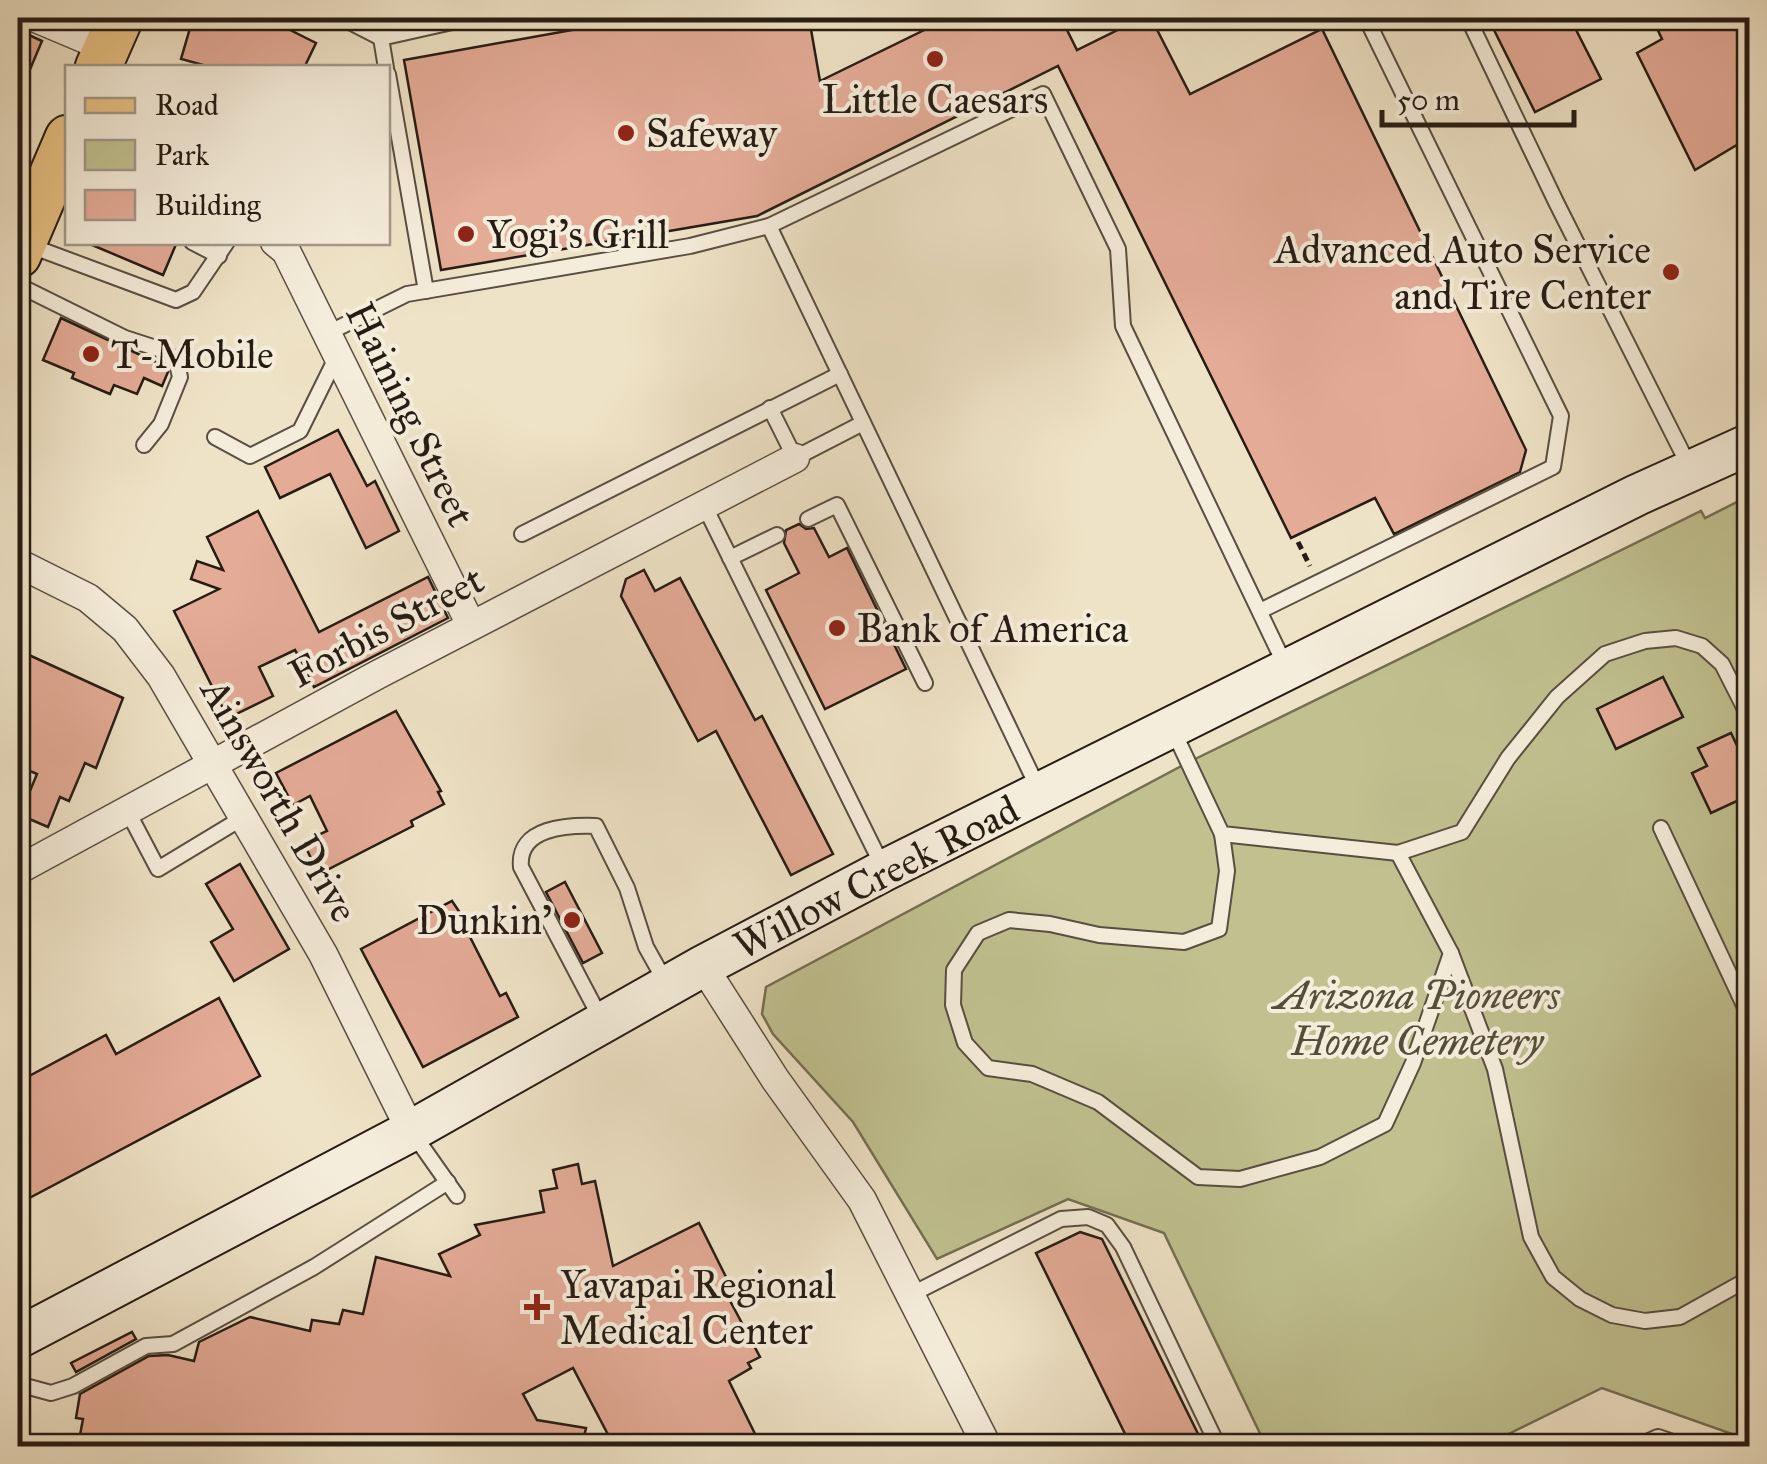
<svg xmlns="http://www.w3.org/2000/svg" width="1767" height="1464" viewBox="0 0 1767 1464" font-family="'IM FELL Great Primer',serif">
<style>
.green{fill:#c1c190;stroke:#746e52;stroke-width:2.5}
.building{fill:#e4ab97;stroke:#261c14;stroke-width:2.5}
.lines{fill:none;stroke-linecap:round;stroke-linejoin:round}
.lane-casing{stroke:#584e41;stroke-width:18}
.street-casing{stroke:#584e41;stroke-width:31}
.secondary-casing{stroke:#261c14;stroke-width:44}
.primary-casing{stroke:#261c14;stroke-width:49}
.path{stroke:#261c14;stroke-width:5;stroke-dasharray:8 5;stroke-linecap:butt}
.lane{stroke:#f5eddb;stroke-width:14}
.street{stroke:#f5eddb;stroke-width:28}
.secondary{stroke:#f5eddb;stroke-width:40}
.primary{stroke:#e8c284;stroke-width:45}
.poi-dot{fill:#8f2418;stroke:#f5eddb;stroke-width:4}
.labels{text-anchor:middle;stroke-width:8;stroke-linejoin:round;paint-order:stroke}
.poi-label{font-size:40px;fill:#261c14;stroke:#f5eddb;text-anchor:start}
.street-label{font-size:40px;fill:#261c14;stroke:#f5eddb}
.park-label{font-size:40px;font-style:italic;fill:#544e39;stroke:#f5eddb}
</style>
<rect width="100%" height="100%" fill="#efe3c7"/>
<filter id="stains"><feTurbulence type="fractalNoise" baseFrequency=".002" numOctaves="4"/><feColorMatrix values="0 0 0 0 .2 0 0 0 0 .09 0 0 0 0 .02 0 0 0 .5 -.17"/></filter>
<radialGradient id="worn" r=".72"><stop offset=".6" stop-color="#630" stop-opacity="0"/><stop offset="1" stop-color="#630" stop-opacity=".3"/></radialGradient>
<path class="green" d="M1749,496v91l-8,5 9,18 -1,830 -147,-52 -118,58h-218l-102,-213 -96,-34 -131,60 -84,-137 -80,-88 -11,-20 4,-27 423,-225 512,-251 4,7z"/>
<g class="building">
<path d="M193,18h73l50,25 -12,25h-90l-33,-9z"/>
<path d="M639,18h170l11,63 129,-63h112l16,32 65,-32h9l39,76 132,-65 204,421 -6,22 -126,62 -19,-36 -84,40 -233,-472 -301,150 -316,54 -37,-210z"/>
<path d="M1488,18h82l31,61 -66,33z"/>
<path d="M1652,18h90l8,15v104l-55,33 -58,-117 25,-14z"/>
<path d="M18,30l24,11 -24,57z"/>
<path d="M85,242h92l-14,33z"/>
<path d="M61,318l103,48 4,6 -6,14 -18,-8 -7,16 -23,-9 -4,9 -38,-16 2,-5 -31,-13z"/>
<path d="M338,430l29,56 8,-5 24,50 -33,17 -36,-74 -50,24 -15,-31z"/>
<path d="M258,511l61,121 109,-55 20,41 -134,69 -19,-37 -36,17 14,29 -45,22 -54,-107 45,-22 -28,-10 6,-18 26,9 -16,-33z"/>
<path d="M799,524l7,5 8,-1 15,29 18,-9 59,121 -81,40 -59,-119 33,-17 -15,-30 2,-13z"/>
<path d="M644,570l11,21 25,-13 75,142 7,-4 71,138 -42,21 -75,-144 -18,10 -77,-145 5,-17z"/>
<path d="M18,650l105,48 -27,70 -11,-5 -16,38 -9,-4 -12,30 -28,-12 17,-41 -19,-8z"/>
<path d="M1663,677l20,40 -67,32 -19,-40z"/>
<path d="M396,711l45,80 -3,1 6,12 -33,17 2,5 -94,48 -16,-32 24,-11 -17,-35 -17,9 -17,-32z"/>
<path d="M1731,733l19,40v22l-39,18 -19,-40 15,-7 -9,-18z"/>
<path d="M240,864l49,85 -55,32 -23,-39 22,-13 -27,-45z"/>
<path d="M565,882l37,71 -19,10 -37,-71z"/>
<path d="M452,901l19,28 -4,2 33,65 6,-3 12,24 -95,50 -62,-118z"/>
<path d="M219,998l41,78 -242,128v-122l88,-47 10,19z"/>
<path d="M578,1164l4,20 13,-3 18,85 86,-43 35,70 -6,4 32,60 -12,6 3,5 -22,13 32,65h-147l-41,-78 -50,26 14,26 49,8 -4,18h-504l5,-27 -7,-1 4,-24 69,-38 19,-1 26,6 5,-19 51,-25 60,14 2,-11 27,4 4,-14 20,4 13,-57 74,19 -11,-22 41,-19 -5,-10 69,-13 -4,-21 17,-3 -4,-18z"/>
<path d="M1080,1232l22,7 102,207h-73l-95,-193z"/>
<path d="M132,1332l4,7 -60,33 -5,-9z"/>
</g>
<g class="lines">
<g class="lane-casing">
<g id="lane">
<path d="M342,18l39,20"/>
<path d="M1468,18l88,184 133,264"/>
<path d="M386,68l-5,-30 89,-20"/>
<path d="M388,74l38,217"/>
<path d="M769,226l269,562"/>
<path d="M192,242l27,14"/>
<path d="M31,246l145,54 17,-8 34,-50"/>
<path d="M18,285l107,53 40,13 12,13 3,13 -19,47 -17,21"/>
<path d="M326,334l81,-40 283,-48 79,-20 274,-132 75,155 5,77 163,341"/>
<path d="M770,408l25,50 68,-35"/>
<path d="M215,437l35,19 50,-25 37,-75"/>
<path d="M704,505l179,362"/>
<path d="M808,519l29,-14 88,178"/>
<path d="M522,534l318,-160"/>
<path d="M730,558l47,-23"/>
<path d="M1260,611l293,-144 8,-51 -195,-398"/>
<path d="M1172,728l50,106 176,19 64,-21 46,-74 49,-61 48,-43 40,-13 31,-3 26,8 20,18 28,55"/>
<path d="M127,810l31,59 86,-52"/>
<path d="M1661,828l89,190"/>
<path d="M1222,834l5,37 -8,58 -35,13 -85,-7 -49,-11 -41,-4 -31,13 -24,37 -1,35 12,38 23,25 44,6 66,28 100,75 42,2 80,-22 65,-33 28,-61 38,-110"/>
<path d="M1398,853l53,100 44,116 36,168 22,40 27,22 32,16 33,6 35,-4 70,-39"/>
<path d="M602,1021l-81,-154c-4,-40 47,-42 75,-41l31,62 19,59 19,34"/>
<path d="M414,1135l43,61"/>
<path d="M910,1295l151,-76 27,-2 19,8 16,22 95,199"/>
<path d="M18,1384l33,9 22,-7 73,-40 27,-2 141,-77 134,-85"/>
<path d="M1638,1446l20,-9 27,9"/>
</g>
</g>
<g class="street-casing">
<g id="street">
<path d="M36,18l71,30"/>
<path d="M275,242l11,9 185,374"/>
<path d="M18,563l70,35 37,31 36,47 162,278 88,177"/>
<path d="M18,870l359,-195 418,-217"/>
<path d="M703,966l72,113 87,121 125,246"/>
</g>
</g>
<g class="secondary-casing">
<path id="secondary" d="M18,1338l393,-207 292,-165 182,-96 752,-375 113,-51"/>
</g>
<g class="primary-casing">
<g id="primary">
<path d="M98,68l22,-50"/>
<path d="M18,255l50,-117"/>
</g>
</g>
<path class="path" d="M1298,542l12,24"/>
<use href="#lane" class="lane"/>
<use href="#street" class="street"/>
<use href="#secondary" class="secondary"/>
<use href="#primary" class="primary"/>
</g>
<g class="poi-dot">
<circle cx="935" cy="59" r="10"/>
<circle cx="626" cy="133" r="10"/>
<circle cx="466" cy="234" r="10"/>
<circle cx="1671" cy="272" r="10"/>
<circle cx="91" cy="354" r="10"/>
<circle cx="837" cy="628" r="10"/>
<circle cx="572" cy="920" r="10"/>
<path d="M532 1292h10v10h10v10h-10v10h-10v-10h-10v-10h10z"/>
</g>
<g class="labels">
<g class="poi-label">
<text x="935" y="113" text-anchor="middle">Little Caesars</text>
<text x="646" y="147">Safeway</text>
<text x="486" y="248">Yogi's Grill</text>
<text x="1651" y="263" text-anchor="end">Advanced Auto Service<tspan x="1651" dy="46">and Tire Center</tspan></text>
<text x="111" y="368">T-Mobile</text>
<text x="857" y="642">Bank of America</text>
<text x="552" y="934" text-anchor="end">Dunkin'</text>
<text x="560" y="1298">Yavapai Regional<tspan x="560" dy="46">Medical Center</tspan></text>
</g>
<g class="street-label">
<text transform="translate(411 414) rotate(64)" y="14">Haining Street</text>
<text transform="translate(386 626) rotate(-28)" y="14">Forbis Street</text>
<text transform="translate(280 800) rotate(60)" y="14">Ainsworth Drive</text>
<text transform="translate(876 877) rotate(-27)" y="14">Willow Creek Road</text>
</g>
<g class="park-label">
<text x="1417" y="1009">Arizona Pioneers<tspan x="1417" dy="46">Home Cemetery</tspan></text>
</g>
</g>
<rect width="1767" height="1464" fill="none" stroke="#efe3c7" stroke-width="60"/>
<rect x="20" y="20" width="1727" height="1424" fill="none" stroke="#261c14" stroke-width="5"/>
<rect x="30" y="30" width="1707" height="1404" fill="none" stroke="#261c14" stroke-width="2.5"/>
<rect x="65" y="65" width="325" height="180" fill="#f5eddb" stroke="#a2998b" stroke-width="2.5"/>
<rect x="85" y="98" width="50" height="15" fill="#e8c284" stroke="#a2998b" stroke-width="2.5"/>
<text x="155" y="115" font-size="30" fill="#261c14">Road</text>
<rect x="85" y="140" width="50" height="30" fill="#c1c190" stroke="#a2998b" stroke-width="2.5"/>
<text x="155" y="165" font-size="30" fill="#261c14">Park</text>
<rect x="85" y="190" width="50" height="30" fill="#e4ab97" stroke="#a2998b" stroke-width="2.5"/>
<text x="155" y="215" font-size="30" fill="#261c14">Building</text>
<path d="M1382 110v15h192v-15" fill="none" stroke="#261c14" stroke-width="5"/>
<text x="1397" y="110" font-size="30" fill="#261c14" stroke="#f5eddb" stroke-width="8" paint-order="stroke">50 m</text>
<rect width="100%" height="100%" filter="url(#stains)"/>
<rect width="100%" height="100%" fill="url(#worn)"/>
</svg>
